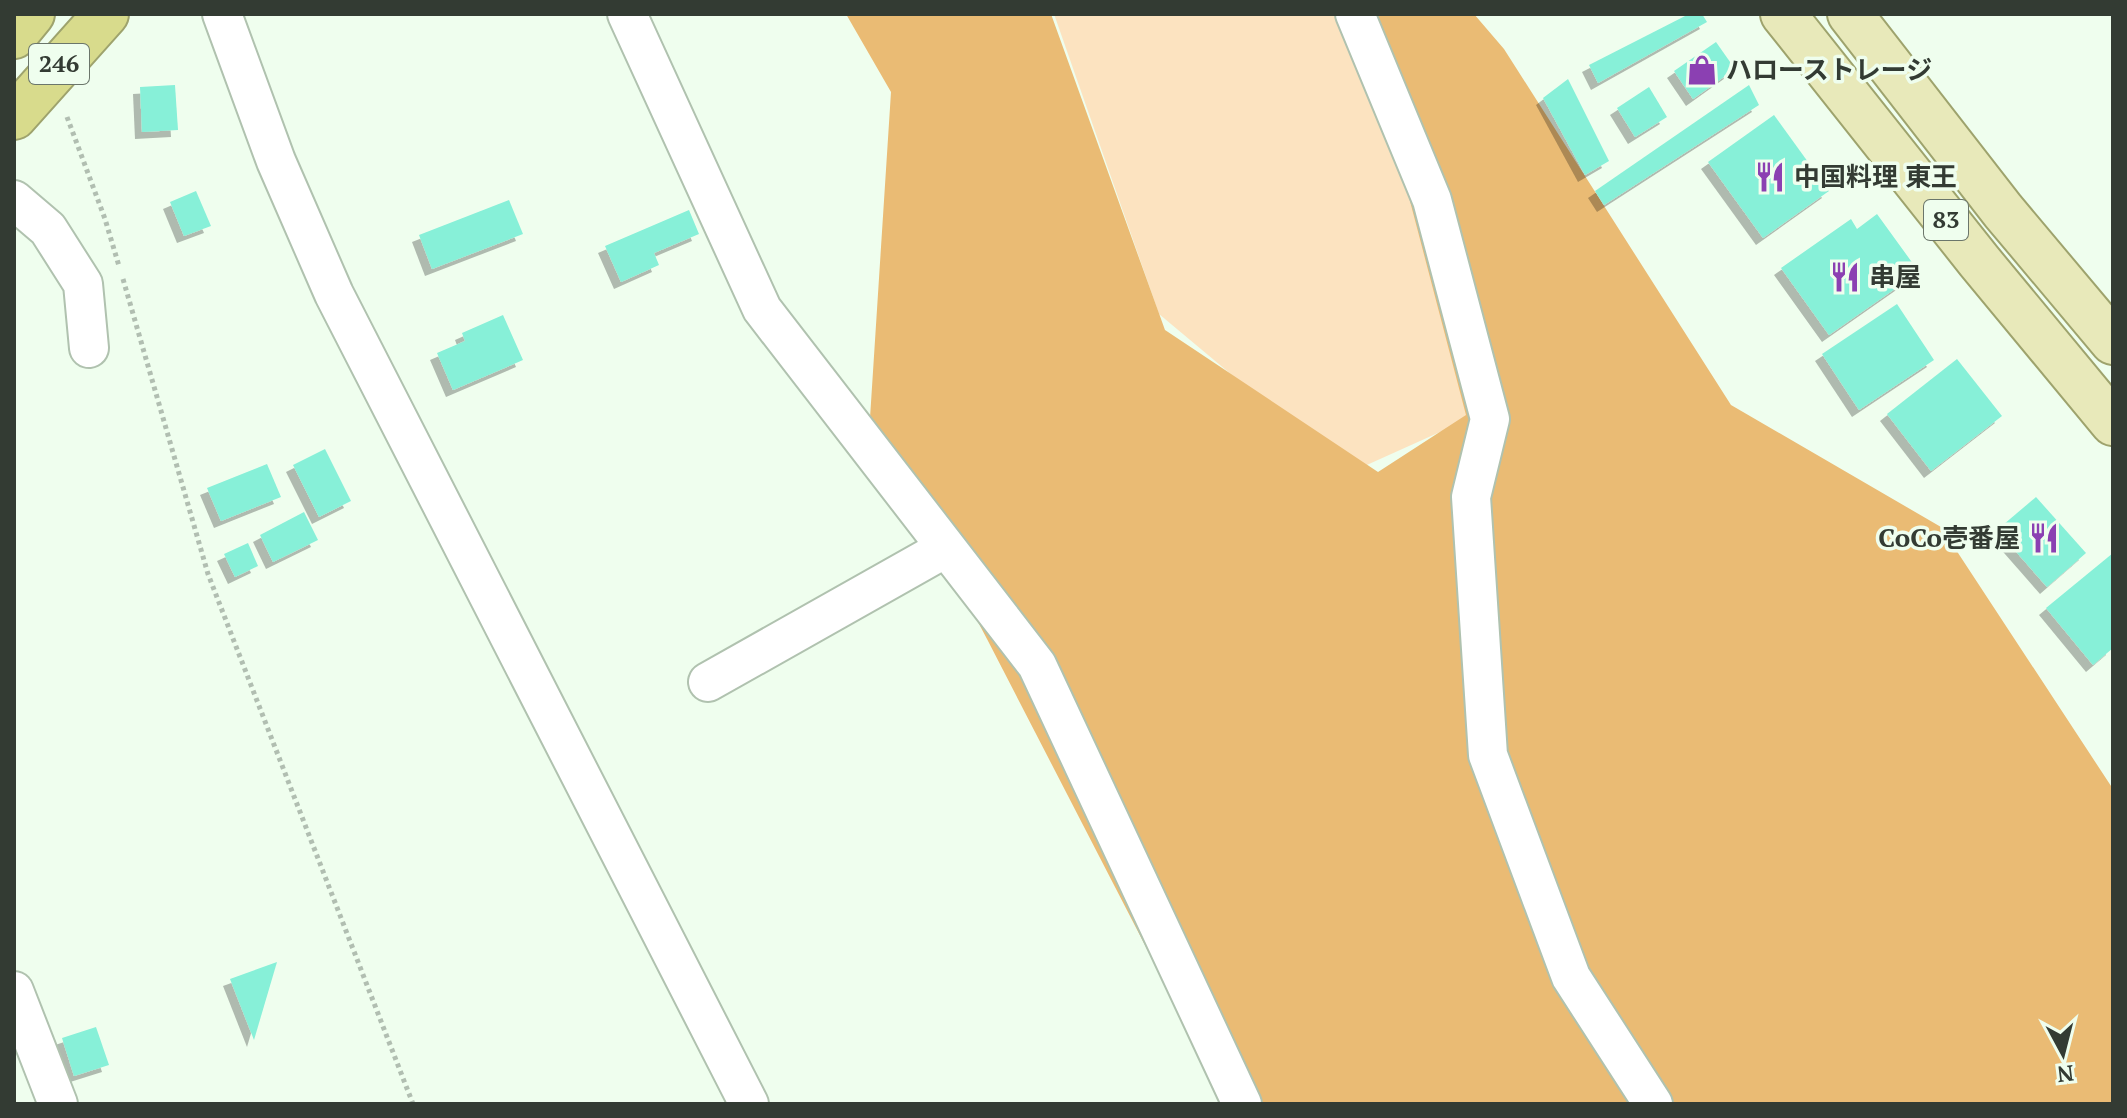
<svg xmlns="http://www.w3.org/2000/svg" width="2127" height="1118" viewBox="0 0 2127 1118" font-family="'PT Serif','Noto Sans JP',serif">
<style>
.green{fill:#fce3c0}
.forest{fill:#eabb74}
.building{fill:#87f0d8;filter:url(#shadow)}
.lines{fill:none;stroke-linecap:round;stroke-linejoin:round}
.minor-casing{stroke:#b0c2af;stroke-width:42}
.major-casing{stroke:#9ea36d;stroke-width:48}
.highway-casing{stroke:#9ea36d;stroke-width:48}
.path{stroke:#b1beb1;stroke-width:5;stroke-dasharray:4 4;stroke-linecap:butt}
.minor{stroke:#fff;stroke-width:38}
.major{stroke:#e8e9ba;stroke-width:44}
.highway{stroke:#d8db8c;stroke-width:44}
.labels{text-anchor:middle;stroke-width:7;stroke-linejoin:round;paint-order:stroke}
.shield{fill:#effeee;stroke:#6b766b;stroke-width:2}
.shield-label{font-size:24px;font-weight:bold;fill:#333b33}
.poi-label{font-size:26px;font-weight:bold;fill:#333b33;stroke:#effeee;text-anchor:start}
</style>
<defs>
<filter id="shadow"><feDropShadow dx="-7" dy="7" stdDeviation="0" flood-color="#0004"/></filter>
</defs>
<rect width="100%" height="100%" fill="#effeee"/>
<path class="green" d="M1054,14h300l126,400 -131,59 -190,-159z"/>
<path class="forest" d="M846,14h205l114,316 213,142 88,-57 -105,-401h113l30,35 227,356 210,122 172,262v315h-886l-240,-465 -117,-221 21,-326z"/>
<g class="building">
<path d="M1689,14h13l5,8 -109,61 -9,-18z"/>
<path d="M1716,42l19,27 -42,30 -19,-28z"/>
<path d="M1568,79l41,82 -24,14 -42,-77z"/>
<path d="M175,85l3,45 -36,2 -2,-45z"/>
<path d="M1749,85l10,20 -155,100 -9,-14z"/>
<path d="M1649,87l18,30 -32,20 -18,-29z"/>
<path d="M1774,115l55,76 -66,47 -55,-76z"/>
<path d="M196,191l15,35 -27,10 -14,-34z"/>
<path d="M509,200l14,34 -91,35 -13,-34z"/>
<path d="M689,210l10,24 -45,19 5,12 -38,17 -16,-36z"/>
<path d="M1877,214l42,58 -90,63 -48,-67 70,-49 6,10z"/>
<path d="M1897,304l37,56 -75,50 -37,-56z"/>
<path d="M503,315l20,45 -70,30 -16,-37 28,-12 -3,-8z"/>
<path d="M1957,359l45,57 -71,55 -44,-57z"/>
<path d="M325,449l26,52 -32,16 -26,-52z"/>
<path d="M267,464l14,33 -60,24 -14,-33z"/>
<path d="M2036,497l50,56 -39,34 -50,-57z"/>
<path d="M304,512l14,28 -45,22 -13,-27z"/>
<path d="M248,543l10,23 -23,11 -11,-23z"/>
<path d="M2113,553v95l-20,17 -47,-57z"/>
<path d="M277,962l-23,78 -24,-61z"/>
<path d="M96,1027l13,38 -35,11 -12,-38z"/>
</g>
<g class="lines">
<g class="minor-casing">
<g id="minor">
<path d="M222,14l54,147 58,133 415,810"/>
<path d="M627,14l135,295 275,356 205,439"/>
<path d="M1355,14l77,186 58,219 -19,78 17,258 83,222 82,127"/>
<path d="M14,200l34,29 35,55 6,64"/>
<path d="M708,682l236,-133"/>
<path d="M14,991l44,113"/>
</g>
</g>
<g class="major-casing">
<g id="major">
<path d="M1783,14l196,247 134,162"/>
<path d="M1850,14l153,197 110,131"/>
</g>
</g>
<g class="highway-casing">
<g id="highway">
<path d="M14,36l18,-22"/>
<path d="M14,117l92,-103"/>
</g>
</g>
<g class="path">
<path d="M67,117l38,102 14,47"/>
<path d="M123,279l85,295 205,530"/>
</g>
<use href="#minor" class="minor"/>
<use href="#major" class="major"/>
<use href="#highway" class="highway"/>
</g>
<defs>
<g id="shop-bare" transform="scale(2.4)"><path d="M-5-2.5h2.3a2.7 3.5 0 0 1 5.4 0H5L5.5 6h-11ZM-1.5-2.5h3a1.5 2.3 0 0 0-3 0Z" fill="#8b40b2" stroke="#effeee" stroke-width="2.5" paint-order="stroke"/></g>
<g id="restaurant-bare" transform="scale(2.4)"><path d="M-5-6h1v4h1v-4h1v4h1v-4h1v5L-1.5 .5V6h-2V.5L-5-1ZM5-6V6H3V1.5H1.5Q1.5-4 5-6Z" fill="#8b40b2" stroke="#effeee" stroke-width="2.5" paint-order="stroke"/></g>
</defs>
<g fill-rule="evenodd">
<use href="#shop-bare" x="1702" y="70"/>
<use href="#restaurant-bare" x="1770" y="177"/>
<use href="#restaurant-bare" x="1845" y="277"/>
<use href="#restaurant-bare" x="2044" y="538"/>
</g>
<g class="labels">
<g class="shield">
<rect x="29" y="44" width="60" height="40" rx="6"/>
<rect x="1924" y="200" width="44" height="40" rx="6"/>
</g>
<g class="shield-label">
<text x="59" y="72">246</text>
<text x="1946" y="228">83</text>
</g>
<g class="poi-label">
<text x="1726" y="79">ハローストレージ</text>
<text x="1794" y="186">中国料理 東王</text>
<text x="1869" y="286">串屋</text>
<text x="2020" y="547" text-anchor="end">CoCo壱番屋</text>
</g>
</g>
<rect width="2127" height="1118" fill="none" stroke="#333b33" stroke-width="32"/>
<g transform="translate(2063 1054) rotate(173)" stroke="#effeee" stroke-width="6" paint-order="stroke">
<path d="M0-6L14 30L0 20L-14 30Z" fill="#333b33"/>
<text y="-12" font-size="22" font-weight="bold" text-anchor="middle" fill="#333b33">N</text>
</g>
</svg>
